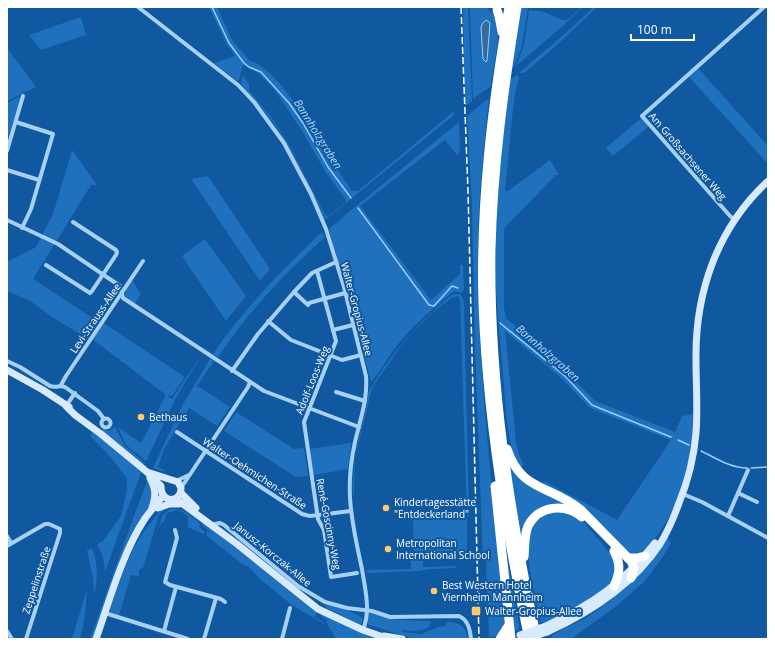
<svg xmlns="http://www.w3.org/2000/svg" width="775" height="646" viewBox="0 0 775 646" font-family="'Open Sans',sans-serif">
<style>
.green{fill:#1f71bd}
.water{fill:#356a9d;stroke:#99ccf9}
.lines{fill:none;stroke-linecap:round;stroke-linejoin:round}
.stream{stroke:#99ccf9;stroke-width:1.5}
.street{stroke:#a7d0f5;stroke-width:4}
.secondary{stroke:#d8ebfe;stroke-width:7}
.highway{stroke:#fff;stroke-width:9}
.rail{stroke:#fff;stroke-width:1.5;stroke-dasharray:7 3;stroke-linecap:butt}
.secondary-bridge{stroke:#d8ebfe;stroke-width:7}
.poi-dot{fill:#ffcb6c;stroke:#1058a0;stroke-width:1.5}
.labels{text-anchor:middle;stroke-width:4;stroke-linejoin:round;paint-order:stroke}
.street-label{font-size:10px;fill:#fff;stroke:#1058a0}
.poi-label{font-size:10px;fill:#fff;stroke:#1058a0;text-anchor:start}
.water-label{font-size:11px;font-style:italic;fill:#b4dafc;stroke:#1058a0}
</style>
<rect width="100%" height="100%" fill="#1058a0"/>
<g class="green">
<path d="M209,7h8l15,33 18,21 8,3 12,9 12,13 22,29 25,42 23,34h6l96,-80v4l-129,105c-16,-37 -34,-75 -59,-107 -5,-5 -23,-25 -24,-28 -2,-3 0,-6 1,-9l6,8v7l23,27 20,32 33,65 3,1 17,-13 1,-3 -21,-29 -23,-40 -28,-42 -16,-16 -15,-8 -4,15 -2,1 -23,-18 21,-7 -4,-7 -4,-4z"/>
<path d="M463,7h5l4,94 -7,5z"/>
<path d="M470,7h15c6,4 12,10 13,18 2,15 -5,44 -7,61l-18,13z"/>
<path d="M522,7h6l-6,39 -8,21 -3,2z"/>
<path d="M581,7h1l-19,19 -47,40 8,-21 5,-35 15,2 18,8h4v1z"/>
<path d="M594,7h3l-41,39 -32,27h-5l49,-42z"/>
<path d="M81,17l5,18 -45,15 -12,-15z"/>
<path d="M7,48l29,39 -29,14z"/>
<path d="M698,68l70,78v18l-79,-87z"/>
<path d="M517,75l2,3 -3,10 -4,30 -7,73h3l42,-31 9,15h-3l-51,52 -1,4v77l2,10 61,55 28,28 80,31 7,-16 12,-2c-1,13 -1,27 -3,40 -7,35 -23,78 -52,100h-10l-87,-69 2,-4 73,39 54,-80 -81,-32 -30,-31 -55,-46 11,111 3,13 5,10 -6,2c-12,-29 -12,-62 -15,-93 -2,-29 -6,-58 -7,-88 -2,-68 5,-137 14,-206z"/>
<path d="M21,96l-5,23 -2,1 -7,21v-38z"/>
<path d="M489,98c-5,47 -10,94 -11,142 -1,101 9,200 19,300l7,-1 15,86v5l-5,1 -10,-4c-4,7 -7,10 -15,10l-3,-76h-3l-8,-213 -3,-143 -5,-89z"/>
<path d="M641,118l8,8 -36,30 -7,-8z"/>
<path d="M459,122l1,29 -3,4 -12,-15 -85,66 71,94 29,-26v-9h3l1,25 -3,3 -7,-2 -3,2c-19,17 -39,33 -55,54 -9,11 -15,24 -25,35l-11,-42 -31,-111 20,-16 -15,11z"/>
<path d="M72,150l25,35h-6l-58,94 66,43 -11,17 -39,-24 -18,-14 -24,-10v-29l29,-15 17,-33z"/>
<path d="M208,176l62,93 -10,12 -69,-102z"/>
<path d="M322,232l3,5c-41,37 -77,75 -107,120l-5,-3c31,-46 69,-84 109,-122z"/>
<path d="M205,239l41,57 -20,25 -44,-65z"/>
<path d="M132,280l9,14 -7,11c-13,-9 -10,-13 -2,-25z"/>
<path d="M455,294l6,1 3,7 5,214 -2,1 -7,-218 -2,-3 -7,2 -20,16 -20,20 -11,13 -28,41 -17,70 -1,23v14h-1c-2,-30 6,-57 13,-87 1,-6 1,-15 5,-20 22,-38 47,-64 79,-92z"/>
<path d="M102,322l83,55 -13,19 -5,-1 5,4 30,-45 -26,44 -30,63 -20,-16 -8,-18 23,16 25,-48 -75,-57z"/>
<path d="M210,359l4,2 -17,25v2l2,-1 31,20 -13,19 -28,-18 -25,41 -6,18 6,3 1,2 -12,-4 30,-64z"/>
<path d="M236,412l58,37 10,-1 4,28 -12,1 -72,-46z"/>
<path d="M115,427l10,19 20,17 -1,2 -42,-34 1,-2 6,2z"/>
<path d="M93,431l48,41 -36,100 -2,-15 -6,-13 6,-3 18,-25 6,-26v-12l-19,-24 -18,-18z"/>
<path d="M351,443l-3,26 -35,6 -3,-26z"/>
<path d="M508,459l5,9 60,39 -32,3 -19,37z"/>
<path d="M148,479l5,9 -2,17 -14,22 -43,112h-4l41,-115z"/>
<path d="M180,506l4,3c-10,-4 -19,-2 -25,6l-16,53 -4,2v6l-8,-1 -12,40 -8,-2 -1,-4c11,-31 20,-62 42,-88 4,-5 7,-10 13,-13 4,-2 10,-2 15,-2z"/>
<path d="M170,509c12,-2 21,7 30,14l-1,4 5,4v3l-16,-7v-10l7,4 -13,-9 -5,-2 -10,3 -4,10 -2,-1 -1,4h-1l3,-10z"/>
<path d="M552,511l18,2 14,9 29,35 4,12 -6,14 -8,7 -43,27 -19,6c-5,-24 -23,-83 -5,-103 3,-4 11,-7 16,-9z"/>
<path d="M467,518v36l-44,3v2l-9,-4 -1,-36z"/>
<path d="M204,522l90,72 24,17 -3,5h-2l12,7 -1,1 -32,-19 -32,-26 -11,-12 -7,-3 -35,-28v-5l6,3 -11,-9z"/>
<path d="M667,537l4,6 -9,15 -18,24 -29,25 -44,32h-22c8,-9 28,-16 40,-23 35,-24 55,-43 78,-79z"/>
<path d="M92,548c6,16 6,30 2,47l-1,-17 -6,-28z"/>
<path d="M410,555l13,6v6l33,-1v2l-24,1 -15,2 -50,2v-3l44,-1z"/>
<path d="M87,589l-2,27 -5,23h-8z"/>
<path d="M327,605l22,6 14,7 -1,5 -2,2 -35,-18z"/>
<path d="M321,613l38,19 21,7h-44l-4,-8 -2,-1 -4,-10 7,3 -13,-7z"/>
<path d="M371,613l28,7 32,1 -2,6 -7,3 -9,1 -11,-1 -1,2 20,2 18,-7 7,-1 1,-4c12,0 19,4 21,17l-57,-1 -42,-13 -2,-4 1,-7z"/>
</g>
<path class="water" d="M486,20l4,3 -3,38 -1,1 -3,-3 -2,-32 2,-4z"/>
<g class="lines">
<g class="stream">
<path d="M212,7l17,36 15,20 5,4 12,5 28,31 14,20 25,44 23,31"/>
<path d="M358,208l71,97 5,1 18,-20 6,2"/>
<path d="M500,323l66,54 26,28 79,32"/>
<path d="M678,440l11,5"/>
<path d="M701,451c15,7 29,17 46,17"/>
<path d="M751,468l17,-1"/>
</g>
<g class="street">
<path d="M138,7l100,78 16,17 30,41 27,51 15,35 18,58 22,89c2,23 -6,44 -11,66 -4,18 -6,37 -5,55 1,24 7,49 12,72 3,20 9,41 1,61"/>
<path d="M16,122l37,12 -22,75 -9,19"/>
<path d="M7,151l16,-55"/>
<path d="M7,170l32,10"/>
<path d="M7,220l51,24 62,42 3,12 141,93 95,36"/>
<path d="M735,220l-5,-4 -88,-100 122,-109"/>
<path d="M46,265l44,28 2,-2 24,-36 1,-3 -1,-2 -43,-28"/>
<path d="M317,271l19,70 -32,81 14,97 6,11 7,47 26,-4"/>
<path d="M294,292l14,13 1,-2 36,-10"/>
<path d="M268,321l23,19 51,20 19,-5"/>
<path d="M333,330l20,-5"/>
<path d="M7,361l13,6 30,19c6,2 10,-1 15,1l33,24 6,8"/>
<path d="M232,371l26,-37 36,-42 18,-19 24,-11"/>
<path d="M61,385l5,-9 77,-115"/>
<path d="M336,392l29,9"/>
<path d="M66,406l9,-13"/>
<circle cx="106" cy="423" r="4.5"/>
<path d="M177,432l125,82 8,2 41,-5"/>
<path d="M176,481l13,-6"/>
<path d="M181,488l67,-101 2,-5"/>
<path d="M738,493l10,-23"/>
<path d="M683,494l19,8 66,36"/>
<path d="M728,516l10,-23 19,9"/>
<path d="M215,524l5,-1 4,2 74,61 27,16 22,6 25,3 18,6 69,-1c9,4 11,13 12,23"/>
<path d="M175,530l2,8 -12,44 5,3 51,14 4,3"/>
<path d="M7,536l4,7"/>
<path d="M7,546l38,-22h4l11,5v4l-34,106"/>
<path d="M105,613l83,26"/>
<path d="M7,631l5,8"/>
<path d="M164,631l12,-44"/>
<path d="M204,639l12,-41"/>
<path d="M282,639l8,-31"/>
</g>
<g class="secondary">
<path d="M7,370l36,20 26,17"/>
<path d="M66,406l9,9 26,19 46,38 14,14c-1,17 20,18 20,2l-3,-6 -31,-10"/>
<path d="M150,478c6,11 6,18 2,30"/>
<path d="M181,493l15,15"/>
<path d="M176,499l61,45 81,65 45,21 26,9"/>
<path d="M158,508l11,-4h10"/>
<path d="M546,626c47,-22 76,-42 109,-83"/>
<path d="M547,632c44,-20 86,-47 113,-88 8,-13 14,-27 19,-41 9,-22 15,-46 17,-70 2,-24 0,-48 0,-73 -1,-67 21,-132 72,-179"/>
<path d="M384,636l18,3"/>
<path d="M96,639c13,-37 27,-87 48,-119 6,-9 13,-16 19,-24"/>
</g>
<g class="highway">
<path d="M509,7c-17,98 -29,197 -26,296 4,113 22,225 46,336"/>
<path d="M517,7c-13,80 -24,160 -26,242 -2,131 18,262 46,390"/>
<path d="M497,10l2,6 3,16"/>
<path d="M507,449c14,43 44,36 74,61l50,51 3,7 -3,10"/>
<path d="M495,486l16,153"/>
<path d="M524,557c1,-10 0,-21 4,-31 11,-21 37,-23 54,-9"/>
<path d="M628,558h9l8,-2"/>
<path d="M614,586c6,-13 7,-22 0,-35"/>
<path d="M500,639l9,-14"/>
</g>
<path class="rail" d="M461,7l7,184 11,448"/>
<g class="secondary-bridge">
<path d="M520,635l26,-9"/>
<path d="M526,639l21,-7"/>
</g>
</g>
<g class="poi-dot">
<circle cx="141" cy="417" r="4"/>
<circle cx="386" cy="508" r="4"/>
<circle cx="388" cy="549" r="4"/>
<circle cx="434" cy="591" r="4"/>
<rect x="471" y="606" width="10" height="10" rx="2"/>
</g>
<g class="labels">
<g class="street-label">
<text transform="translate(688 156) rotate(49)" y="4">Am Großsachsener Weg</text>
<text transform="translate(357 309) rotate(75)" y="4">Walter-Gropius-Allee</text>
<text transform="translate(95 318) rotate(-56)" y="4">Levi-Strauss-Allee</text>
<text transform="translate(312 380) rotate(-68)" y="4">Adolf-Loos-Weg</text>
<text transform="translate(255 473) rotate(33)" y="4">Walter-Oehmichen-Straße</text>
<text transform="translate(329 524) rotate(79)" y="4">René-Goscinny-Weg</text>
<text transform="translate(273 554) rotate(39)" y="4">Janusz-Korczak-Allee</text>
<text transform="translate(36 580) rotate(-72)" y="4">Zeppelinstraße</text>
</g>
<g class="poi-label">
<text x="149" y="421">Bethaus</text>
<text x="394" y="506">Kindertagesstätte<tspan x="394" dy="12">"Entdeckerland"</tspan></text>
<text x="396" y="547">Metropolitan<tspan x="396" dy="12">International School</tspan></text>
<text x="442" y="589">Best Western Hotel<tspan x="442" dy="12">Viernheim Mannheim</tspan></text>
<text x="485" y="615">Walter-Gropius-Allee</text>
</g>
<g class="water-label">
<text transform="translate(318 134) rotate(58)" y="4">Bannholzgraben</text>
<text transform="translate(548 353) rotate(41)" y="4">Bannholzgraben</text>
</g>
</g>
<rect width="775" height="646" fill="none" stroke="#ffffff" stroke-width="16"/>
<path d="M631 34v6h63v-6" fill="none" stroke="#ffffff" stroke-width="2"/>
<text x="637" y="34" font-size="12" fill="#ffffff" stroke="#1058a0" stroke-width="3" paint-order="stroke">100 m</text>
</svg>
